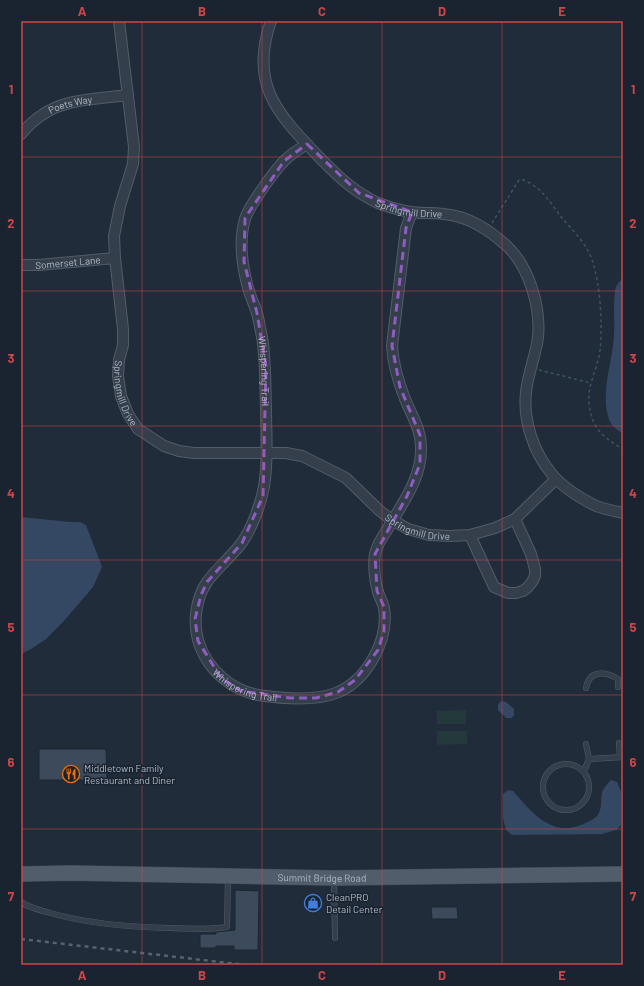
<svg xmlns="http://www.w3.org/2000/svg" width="644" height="986" viewBox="0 0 644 986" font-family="Barlow,sans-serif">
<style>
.green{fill:#23393c}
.water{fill:#344763}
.building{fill:#3d4a5b;stroke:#1c2532}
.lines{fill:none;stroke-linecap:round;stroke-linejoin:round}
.lane-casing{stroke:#535c69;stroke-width:6}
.street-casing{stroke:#535c69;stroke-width:12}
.primary-casing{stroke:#3e4754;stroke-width:16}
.path{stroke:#3e5556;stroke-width:1.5;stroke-dasharray:3 3;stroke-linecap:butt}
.lane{stroke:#353e4b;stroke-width:5}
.street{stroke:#353e4b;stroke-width:10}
.primary{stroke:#525d6b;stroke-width:15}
.rail{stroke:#566272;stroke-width:2.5;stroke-dasharray:4 4;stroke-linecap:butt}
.marked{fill:none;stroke:#8e5dc2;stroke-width:3;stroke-dasharray:8 5;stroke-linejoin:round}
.grid{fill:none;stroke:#ce4548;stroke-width:1;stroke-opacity:0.55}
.labels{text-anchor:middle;stroke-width:3;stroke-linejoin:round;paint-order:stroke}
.street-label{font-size:10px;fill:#b0b9c7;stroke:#1a2330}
.poi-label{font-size:10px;fill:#b0b9c7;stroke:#1a2330;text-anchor:start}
.neatline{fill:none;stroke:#ce4548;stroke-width:1.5}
.grid-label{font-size:13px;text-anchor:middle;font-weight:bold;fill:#ce4548}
</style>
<rect width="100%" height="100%" fill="#212c3b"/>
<g class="green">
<path d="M466,710v14h-29v-13z"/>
<path d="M437,731h30v13l-30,1z"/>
</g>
<g class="water">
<path d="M623,278v156c-7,-5 -13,-9 -15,-18 -7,-27 5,-55 6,-82 1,-14 -1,-29 1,-43 1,-6 4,-9 8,-13z"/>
<path d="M21,517l49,5h10l6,3 16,42 -9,20 -30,35 -17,17 -15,10 -10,5z"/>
<path d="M501,701l5,1 8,7v6l-2,3h-6l-8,-8v-5z"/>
<path d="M611,780l6,2 4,10v33l-5,5 -14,4 -90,1 -6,-5 -3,-12v-24l5,-4 5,1c18,20 37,46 68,34 5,-2 12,-5 16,-9 7,-10 2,-17 6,-26 2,-4 5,-7 8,-10z"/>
</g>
<g class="building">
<path d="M39,749h67l1,31h-68z"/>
<path d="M235,890l24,1 -1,59h-24v-4h-18v2h-16v-14h16v-2l19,-2z"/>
<path d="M431,907h26l1,12h-26z"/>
</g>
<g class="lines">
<g class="lane-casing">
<g id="lane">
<path d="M586,688c3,-18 19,-17 32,-9v8"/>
<path d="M619,743l1,14"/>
<path d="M586,744l3,15"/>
<circle cx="566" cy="787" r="23"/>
<path d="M584,771l5,-12 34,-2"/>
<path d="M334,879l1,59"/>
<path d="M21,902c8,6 19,8 29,11 39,11 78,14 119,15 19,1 39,2 58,-1l1,-49"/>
</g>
</g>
<g class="street-casing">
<g id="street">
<path id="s1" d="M119,21l15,126 -1,17 -13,42 -6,30 1,22 8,71v16l-4,15 -1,16 3,20 7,18 10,15 26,17 15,5 15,2h92l16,3 44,22 34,33 12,9 16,9 21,6 21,1 20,-1 25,-7 20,-9 41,-40"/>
<path id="s2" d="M271,21c-22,63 6,92 47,135 20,20 34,35 60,47 11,4 22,8 34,9 10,2 21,0 31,2 26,2 46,16 64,32 22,21 34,61 31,91 -2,18 -10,36 -12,55 -3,28 7,59 25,81 11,14 29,25 45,33 8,3 18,5 27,7"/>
<path id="s3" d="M21,134c6,-7 13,-14 21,-19 23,-17 58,-16 86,-20"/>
<path id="s4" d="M307,144c-8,5 -16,10 -22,16 -10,10 -36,46 -40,59 -6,20 -3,45 2,65 2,9 6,18 9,26 3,9 4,18 6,27 4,24 3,47 4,71 0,24 2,48 -1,71 -2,20 -13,51 -25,66 -10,13 -24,24 -33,37 -11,16 -14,40 -9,58 9,31 36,53 67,56 23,3 50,5 71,-3 31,-12 53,-53 48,-85 -1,-5 -4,-10 -6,-16 -3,-10 -5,-26 -3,-38 2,-8 7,-17 12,-24 14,-25 34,-50 34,-80 1,-19 -9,-34 -16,-51 -7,-18 -12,-35 -13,-53l14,-118 6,-16"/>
<path id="s5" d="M21,265h18l76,-7"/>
<path d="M470,535l24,52 14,6h8l7,-2 5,-4 4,-5 3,-6v-7l-4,-15 -16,-35"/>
</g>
</g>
<g class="primary-casing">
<g id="primary">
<path id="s6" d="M21,874l50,-1 263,5 289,-4"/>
</g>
</g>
<g class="path">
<path d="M492,223l27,-43h5c4,2 9,5 13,8 10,8 17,20 25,30 11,13 25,26 30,42 8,23 11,65 8,90 -2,18 -13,35 -11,53 2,24 14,35 34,46"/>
<path d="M539,370l52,13"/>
</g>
<use href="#lane" class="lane"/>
<use href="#street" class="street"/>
<use href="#primary" class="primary"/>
<path class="rail" d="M21,939l225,26"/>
</g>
<path class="marked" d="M307,144l52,49 53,19 -6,16 -14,118 8,41 20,48v29l-13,32 -32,58 2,37 7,16v24l-6,19 -23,30 -17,12 -22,6h-26l-49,-7 -20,-13 -23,-37 -3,-22 6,-24 6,-13 35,-39 21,-47 3,-130 -9,-53 -13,-51 1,-44 39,-57z"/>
<path class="grid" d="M142,21v944M262,21v944M382,21v944M502,21v944M21,157h602M21,291h602M21,426h602M21,560h602M21,695h602M21,829h602"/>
<defs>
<g id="restaurant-ring" transform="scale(0.9)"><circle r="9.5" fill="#1a2330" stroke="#e8710a" stroke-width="1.5"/><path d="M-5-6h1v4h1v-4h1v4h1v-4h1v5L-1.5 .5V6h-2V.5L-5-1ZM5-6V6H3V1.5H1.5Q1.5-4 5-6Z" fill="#e8710a"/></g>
<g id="shop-ring" transform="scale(0.9)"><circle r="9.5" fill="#1a2330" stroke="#3f7fe0" stroke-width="1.5"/><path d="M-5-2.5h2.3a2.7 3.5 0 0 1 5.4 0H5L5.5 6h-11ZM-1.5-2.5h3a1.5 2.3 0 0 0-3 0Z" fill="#3f7fe0"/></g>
</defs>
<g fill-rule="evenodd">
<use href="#restaurant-ring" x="71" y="774"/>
<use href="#shop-ring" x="313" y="903"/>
</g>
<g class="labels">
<g class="street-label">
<text dy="4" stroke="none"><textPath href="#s3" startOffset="59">Poets Way</textPath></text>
<text dy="4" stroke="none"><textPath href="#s2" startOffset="262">Springmill Drive</textPath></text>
<text dy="4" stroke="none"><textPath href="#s5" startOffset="47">Somerset Lane</textPath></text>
<text dy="4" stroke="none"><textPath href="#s4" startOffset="254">Whispering Trail</textPath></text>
<text dy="4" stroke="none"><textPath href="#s1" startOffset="378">Springmill Drive</textPath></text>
<text dy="4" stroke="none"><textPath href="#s1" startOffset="726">Springmill Drive</textPath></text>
<text dy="4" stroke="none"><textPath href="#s4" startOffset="613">Whispering Trail</textPath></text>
<text dy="4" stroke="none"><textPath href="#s6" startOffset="301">Summit Bridge Road</textPath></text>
</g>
<g class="poi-label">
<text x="84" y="772">Middletown Family<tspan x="84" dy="12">Restaurant and Diner</tspan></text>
<text x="326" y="901">CleanPRO<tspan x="326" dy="12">Detail Center</tspan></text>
</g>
</g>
<rect width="644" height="986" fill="none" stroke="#1a2330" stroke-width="44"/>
<rect x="22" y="22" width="600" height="942" class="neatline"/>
<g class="grid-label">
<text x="82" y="16">A</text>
<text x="202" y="16">B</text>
<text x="322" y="16">C</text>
<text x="442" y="16">D</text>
<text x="562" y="16">E</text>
<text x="11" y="94">1</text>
<text x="633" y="94">1</text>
<text x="11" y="228">2</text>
<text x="633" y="228">2</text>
<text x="11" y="363">3</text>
<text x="633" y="363">3</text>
<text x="11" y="498">4</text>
<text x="633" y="498">4</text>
<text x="11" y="632">5</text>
<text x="633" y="632">5</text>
<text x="11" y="767">6</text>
<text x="633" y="767">6</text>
<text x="11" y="901">7</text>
<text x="633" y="901">7</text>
<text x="82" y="980">A</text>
<text x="202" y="980">B</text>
<text x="322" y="980">C</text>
<text x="442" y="980">D</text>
<text x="562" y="980">E</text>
</g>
</svg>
